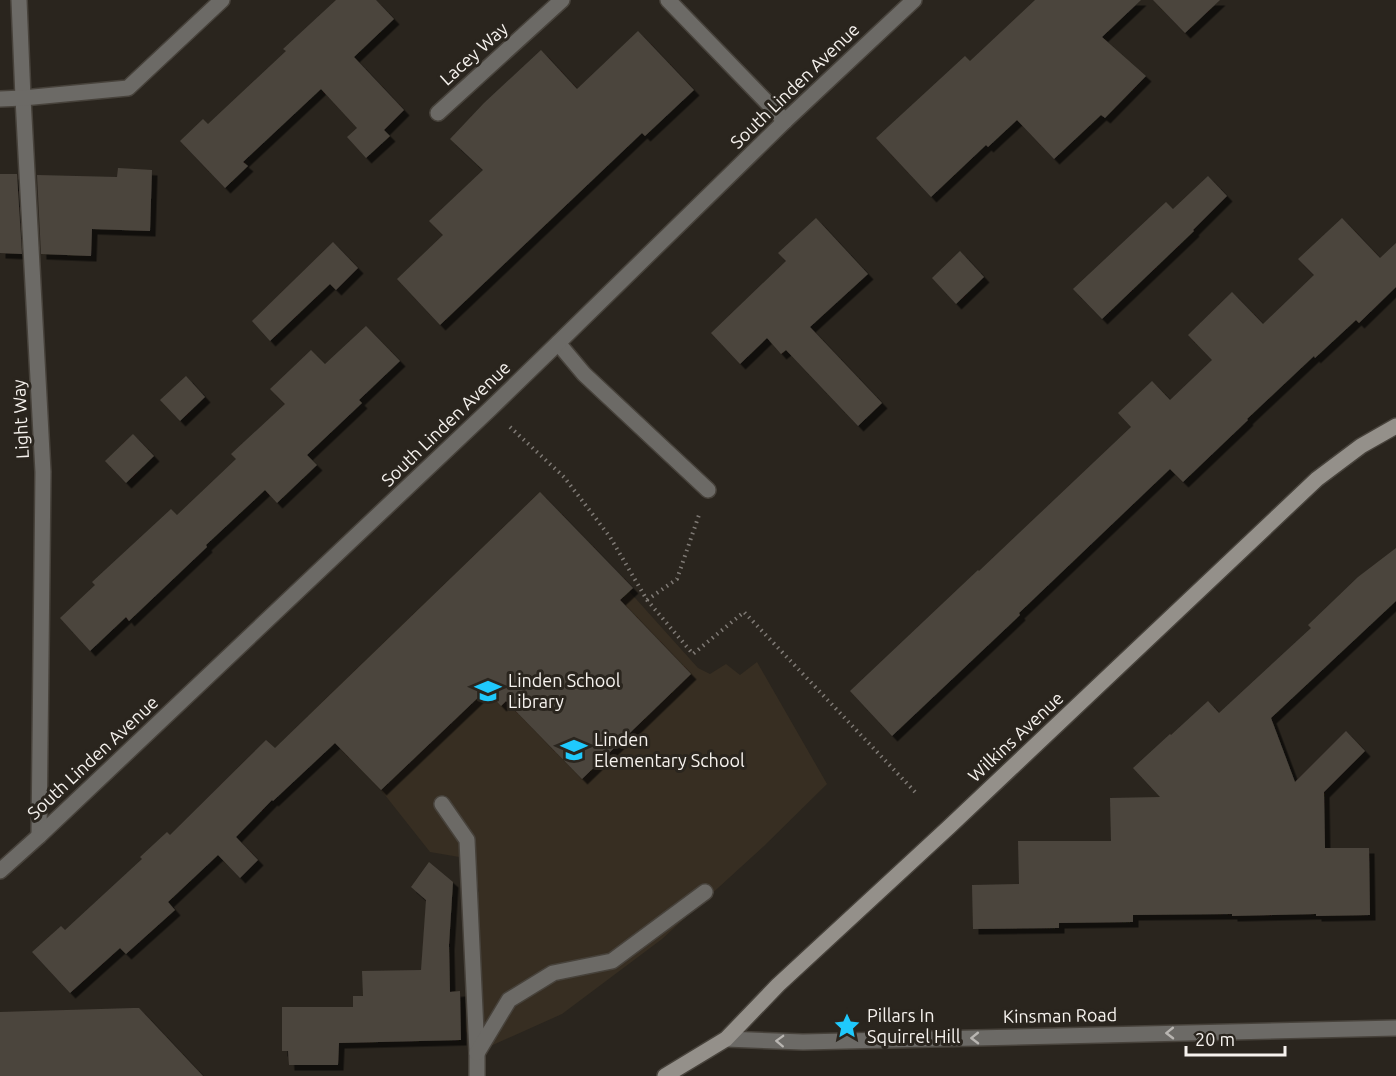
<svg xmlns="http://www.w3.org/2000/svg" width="1396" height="1076" viewBox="0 0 1396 1076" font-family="Ubuntu,sans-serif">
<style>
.built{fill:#372e22}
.building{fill:#4b453d;filter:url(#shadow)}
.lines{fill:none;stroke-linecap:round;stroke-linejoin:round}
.service-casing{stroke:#47423b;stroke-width:18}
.minor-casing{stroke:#47423b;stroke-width:18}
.tertiary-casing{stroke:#47423b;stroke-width:18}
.secondary-casing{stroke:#47423b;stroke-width:18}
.path{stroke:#7f7a75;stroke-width:4;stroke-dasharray:1.5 4.5;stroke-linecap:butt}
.service{stroke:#6c6a66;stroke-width:15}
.minor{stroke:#6c6a66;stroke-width:15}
.tertiary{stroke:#6c6a66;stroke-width:15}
.secondary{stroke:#94908a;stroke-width:15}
.oneway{stroke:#b8b5b1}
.labels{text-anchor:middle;stroke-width:6;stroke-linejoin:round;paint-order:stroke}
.street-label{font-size:18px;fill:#f6f2ee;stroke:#2a251e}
.poi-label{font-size:18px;fill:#f6f2ee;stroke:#2a251e;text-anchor:start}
</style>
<defs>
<filter id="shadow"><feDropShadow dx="5.5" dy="5.5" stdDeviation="0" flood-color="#0009"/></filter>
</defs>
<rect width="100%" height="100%" fill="#2a251e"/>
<path class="built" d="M540,492l158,176 12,6 16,-10 14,11 17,-13 70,122 -63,62 -102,93 -100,75 -76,34 -20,-16 5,-128 8,-13 -8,-32 -41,-7 -49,-62 -73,-74z"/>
<g class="building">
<path d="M336,0h40l18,19 -40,38 50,53 -20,20 6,6 -24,22 -19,-21 10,-9 -36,-39 -78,73 5,4 -23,22 -45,-47 23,-22 5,5 78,-73 -3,-2z"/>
<path d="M1035,0h106l-39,37 44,39 -41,42 -4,-3 -47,44 -37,-39 -29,27 -2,-2 -55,52 -55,-59 89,-82 5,5z"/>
<path d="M1153,0h67l-35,33z"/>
<path d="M638,31l56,59 -49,46 -3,-3 -202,192 -43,-46 46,-44 -14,-14 54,-51 -33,-31 34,-36 57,-53 36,39z"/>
<path d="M118,168l34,2 -2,61 -58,-2 -1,27 -50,-2 -4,-79 80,2z"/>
<path d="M0,174h17l5,80 -22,-1z"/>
<path d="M1208,176l19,20 -34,34 1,1 -92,88 -29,-30 93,-87 7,7z"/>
<path d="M816,218l52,56 -58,53 72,76 -24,23 -72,-76 -5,4 -14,-16 -27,26 -29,-31 75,-72 -8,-8z"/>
<path d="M1342,218l38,40 16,-15v44l-37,36 -3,-3 -41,38 -1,-2 -67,63 1,1 -65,62 -13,-13 -151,144 1,2 -128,121 -42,-45 128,-121 1,1 152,-144 -13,-14 34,-32 18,19 42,-40 -24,-25 44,-43 31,32 51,-49 -16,-16z"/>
<path d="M333,242l25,26 -22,22 -6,-6 -60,57 -18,-20z"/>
<path d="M960,251l24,26 -28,27 -24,-26z"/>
<path d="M366,326l34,35 -41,39 3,3 -55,52 10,10 -40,38 -12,-13 -59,55 1,2 -78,74 -3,-4 -36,34 -30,-33 35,-33 -3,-3 79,-73 6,6 59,-56 -5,-5 54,-50 -15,-15 41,-39 14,14z"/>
<path d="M186,376l19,21 -25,24 -20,-21z"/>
<path d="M133,434l21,22 -28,27 -21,-22z"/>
<path d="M540,492l93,96 -13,12 71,74 -109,105 -76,-78 -5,5 -15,-16 -105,100 -46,-47 -62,58 -1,-1 -36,37 22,23 -18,18 -22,-23 -50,47 7,8 -49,44 -6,-6 -50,45 -38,-41 29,-26 4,4 77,-71 -2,-2 27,-25 3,3 96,-95 9,8z"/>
<path d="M1396,548v53l-125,117 24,64 51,-51 19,20 -41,41 1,56h44l1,67 -54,1v-2l-84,2v-2l-99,1v7l-74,1v5l-86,1 -1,-44 47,-1 -1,-43h93l-1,-43 50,-1 -27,-29 37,-34 1,1 37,-34 11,12 92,-85 -3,-3 50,-48z"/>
<path d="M429,862l24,20 -4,63 1,47 10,-1 1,49 -122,3 -1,22h-49l-1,-14h-6v-44h71v-11h10l-1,-25 59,-1 5,-70 -15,-13z"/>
<path d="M134,1008h5l64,68h-203v-64z"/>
</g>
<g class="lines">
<g class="service-casing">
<g id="service">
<path d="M19,0l4,98 20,374 -4,364"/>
<path d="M438,113l124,-113"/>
<path d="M558,343l26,31 124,116"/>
<path d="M442,804l25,36 10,213v23"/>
<path d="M477,1053l32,-53 44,-27 59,-12 93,-69"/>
</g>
</g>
<g class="minor-casing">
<g id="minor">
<path d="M668,0l117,121"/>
<path d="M0,99l23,-1 105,-10 94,-88"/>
<path d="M726,1039l77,3 593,-14"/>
</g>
</g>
<g class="tertiary-casing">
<path id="tertiary" d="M0,871l39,-35 451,-427 68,-66 227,-222 129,-121"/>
</g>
<g class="secondary-casing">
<path id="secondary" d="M665,1076l61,-37 52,-54 171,-158 368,-348 44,-33 35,-20"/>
</g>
<g class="path">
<path d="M510,427l54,50 46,60 37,63 46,54 51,-42 173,182"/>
<path d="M647,600l30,-21 23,-67"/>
</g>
<use href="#service" class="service"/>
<use href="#minor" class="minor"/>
<use href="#tertiary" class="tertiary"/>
<use href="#secondary" class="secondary"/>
</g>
<defs><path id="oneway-chevron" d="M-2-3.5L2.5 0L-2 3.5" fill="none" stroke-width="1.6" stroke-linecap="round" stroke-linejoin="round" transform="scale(1.5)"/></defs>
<g class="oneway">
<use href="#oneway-chevron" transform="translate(1170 1033) rotate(179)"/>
<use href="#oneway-chevron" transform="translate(975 1038) rotate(179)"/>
<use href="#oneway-chevron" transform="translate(780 1041) rotate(-178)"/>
</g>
<defs>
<g id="school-bare" transform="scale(2.07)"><path d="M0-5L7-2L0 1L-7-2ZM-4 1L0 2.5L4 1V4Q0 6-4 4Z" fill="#1fc9fd" stroke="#2a251e" stroke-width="2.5" paint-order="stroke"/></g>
<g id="sight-bare" transform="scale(2.07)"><path d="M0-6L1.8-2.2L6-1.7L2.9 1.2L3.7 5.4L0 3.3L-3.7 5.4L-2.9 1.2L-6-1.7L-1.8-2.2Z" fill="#1fc9fd" stroke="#2a251e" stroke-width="2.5" paint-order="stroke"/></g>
</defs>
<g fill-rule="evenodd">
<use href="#school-bare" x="488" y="691"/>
<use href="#school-bare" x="574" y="750"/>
<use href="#sight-bare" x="847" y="1026"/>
</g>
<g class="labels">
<g class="street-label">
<text transform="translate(474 54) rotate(-42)" y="6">Lacey Way</text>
<text transform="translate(795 86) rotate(-44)" y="6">South Linden Avenue</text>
<text transform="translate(21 419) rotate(-93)" y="6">Light Way</text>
<text transform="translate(446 424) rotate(-44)" y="6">South Linden Avenue</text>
<text transform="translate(1016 737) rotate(-43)" y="6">Wilkins Avenue</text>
<text transform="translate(93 758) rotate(-43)" y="6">South Linden Avenue</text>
<text transform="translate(1060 1016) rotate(-1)" y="6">Kinsman Road</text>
</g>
<g class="poi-label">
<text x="508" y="687">Linden School<tspan x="508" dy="21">Library</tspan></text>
<text x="594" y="746">Linden<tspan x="594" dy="21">Elementary School</tspan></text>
<text x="867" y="1022">Pillars In<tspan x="867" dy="21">Squirrel Hill</tspan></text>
</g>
</g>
<path d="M1186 1046v9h99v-9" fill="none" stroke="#f6f2ee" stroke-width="3"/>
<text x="1195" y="1046" font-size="18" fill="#f6f2ee" stroke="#2a251e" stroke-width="4.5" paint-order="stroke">20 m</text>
</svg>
